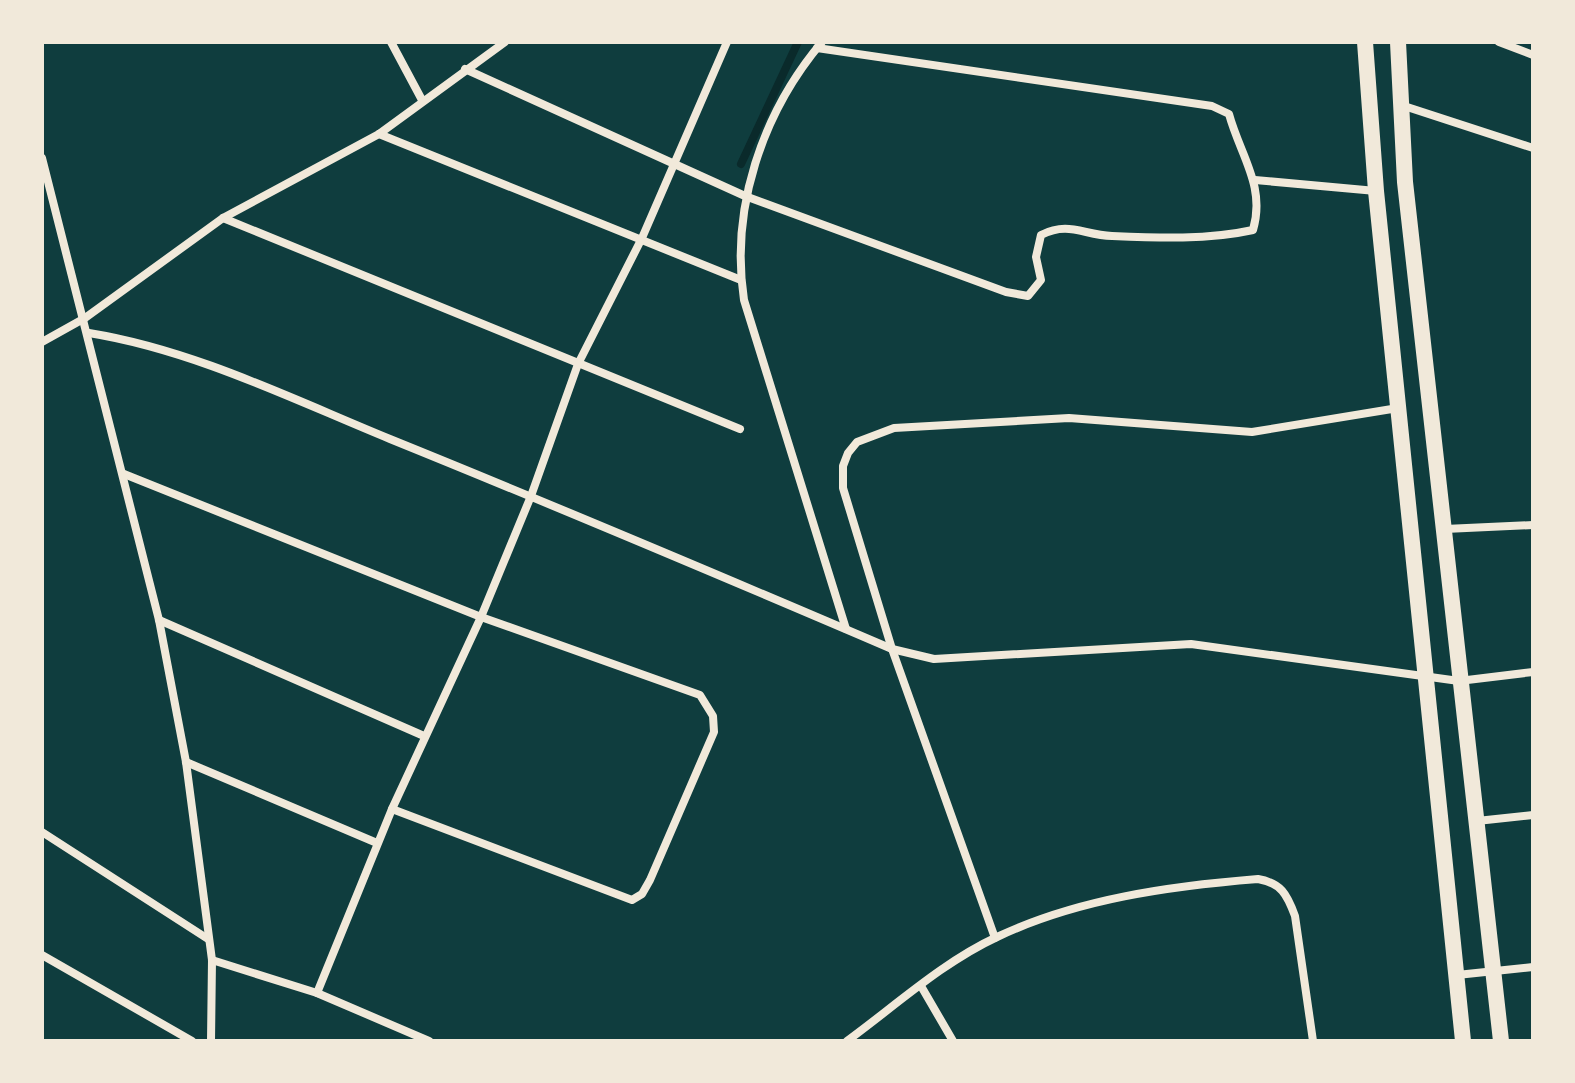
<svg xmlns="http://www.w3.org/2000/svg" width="1575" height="1083" viewBox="0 0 1575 1083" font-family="'Work Sans',sans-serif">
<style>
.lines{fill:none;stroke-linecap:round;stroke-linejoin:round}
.stream{stroke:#0a2a2b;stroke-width:8}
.minor{stroke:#f1e9da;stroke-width:8}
.secondary{stroke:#f1e9da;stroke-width:16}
</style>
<rect width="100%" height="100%" fill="#0f3d3e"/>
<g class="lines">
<path class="stream" d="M741,164l57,-122"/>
<g class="minor">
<path d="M391,42l31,58"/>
<path d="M822,42c-60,71 -92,167 -78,258l102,329"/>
<path d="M1499,42l34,13"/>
<path d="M465,69l280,127 261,96 22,4 13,-16 -5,-23 5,-22c28,-14 42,0 71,1 46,2 96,4 141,-6 13,-44 -13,-75 -24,-116l-17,-8 -395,-58"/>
<path d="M1401,105l132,43"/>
<path d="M379,134l362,146"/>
<path d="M42,158l117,462 27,142 26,198 -1,81"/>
<path d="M1255,180l121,11"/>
<path d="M223,218l517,211"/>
<path d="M89,333c105,17 203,66 301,106 168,68 336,139 502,210l42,10 257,-15 268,37 74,-9"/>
<path d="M42,342l43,-24 138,-100 156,-84 126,-92"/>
<path d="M124,474l357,143 219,78 13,21 1,16 -64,148 -8,14 -10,6 -240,-91"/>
<path d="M1445,529l88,-4"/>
<path d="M159,620l265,116"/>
<path d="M186,762l191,81"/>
<path d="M1477,821l56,-6"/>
<path d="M42,832l166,107"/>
<path d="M995,938l-103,-289 -49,-161v-22l5,-13 9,-11 37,-14 175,-10 183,14 146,-24"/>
<path d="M42,955l150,86"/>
<path d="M212,960l105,33 112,48"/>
<path d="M1457,975l76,-8"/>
<path d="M921,986l32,55"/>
<path d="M317,993l75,-184 89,-192 50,-121 47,-132 64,-126 85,-196"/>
<path d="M847,1041c48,-35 96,-79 150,-104 80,-38 173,-51 261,-58 23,4 29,15 37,37l18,125"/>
</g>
<g class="secondary">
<path d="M1365,42l11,149 87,850"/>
<path d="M1398,42l7,140 96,859"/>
</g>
</g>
<rect width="1575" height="1083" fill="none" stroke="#f1e9da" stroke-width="88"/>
</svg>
